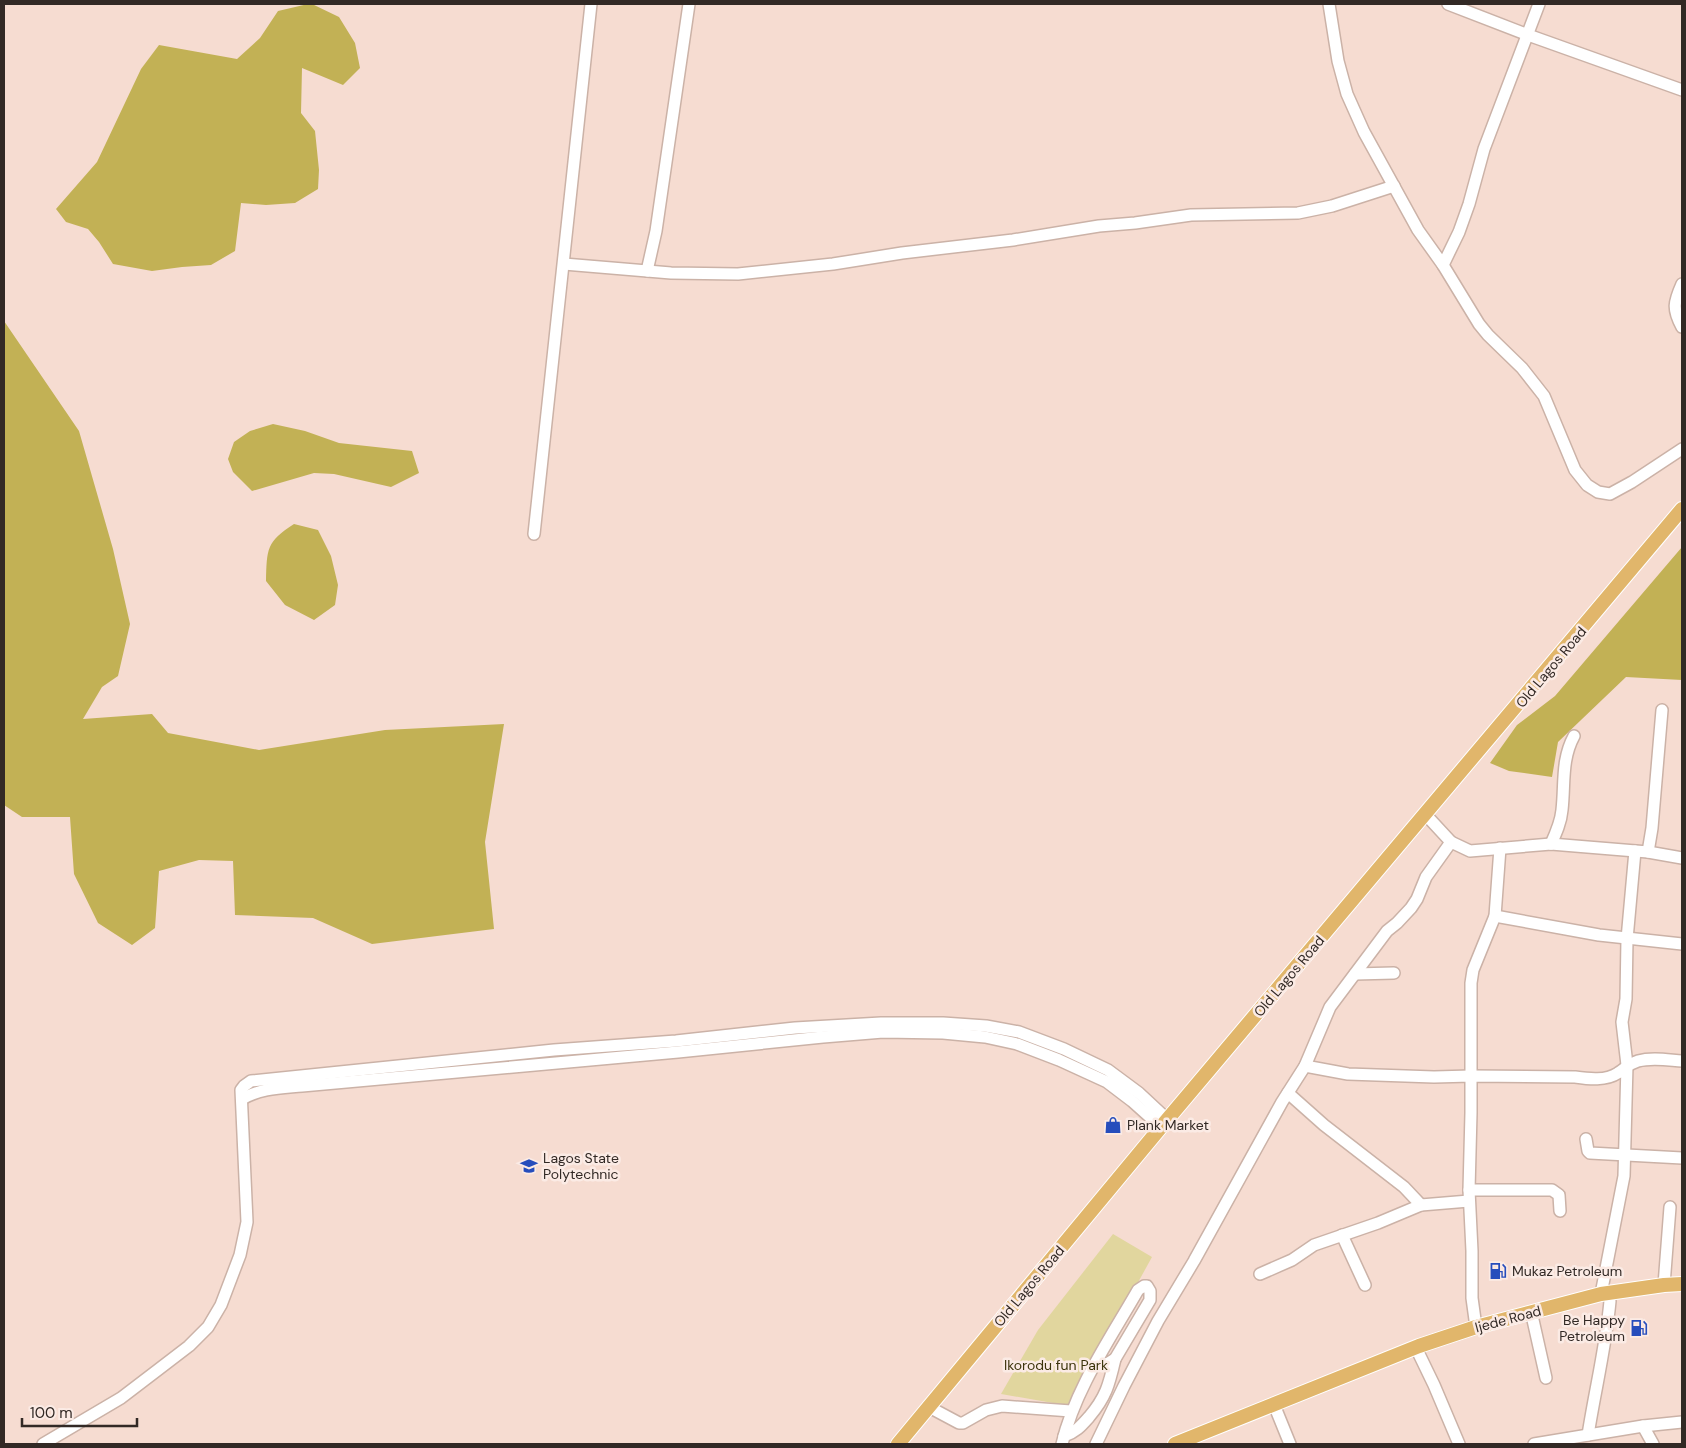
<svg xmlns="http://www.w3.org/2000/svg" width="1686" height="1448" viewBox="0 0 1686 1448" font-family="'DM Sans',sans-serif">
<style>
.green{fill:#e1d69e}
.forest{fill:#c2b155}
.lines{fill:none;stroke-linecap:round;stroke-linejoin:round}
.minor-casing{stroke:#cbb2a7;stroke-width:14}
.major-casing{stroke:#fff;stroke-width:16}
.minor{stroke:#fff;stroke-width:11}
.major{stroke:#e1b66b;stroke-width:14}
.labels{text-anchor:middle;stroke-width:5;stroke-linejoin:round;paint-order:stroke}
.street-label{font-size:14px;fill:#322925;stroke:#fbebe5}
.poi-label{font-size:14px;fill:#322925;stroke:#fbebe5;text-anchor:start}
.park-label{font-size:14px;fill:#3b330b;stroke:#fbebe5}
</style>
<rect width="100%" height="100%" fill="#f6dcd1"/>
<path class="green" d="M1113,1234l39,23 -82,149 -69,-12 37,-64z"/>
<g class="forest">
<path d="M308,4h4l27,13 16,26 5,25 -17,17 -41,-17 -1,45 14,18 4,39 -1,19 -23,14 -29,2 -25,-2 -6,48 -24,14 -29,2 -30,4 -39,-7 -14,-22 -11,-13 -22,-7 -10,-13 41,-47 44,-93 18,-24 78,14 23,-21 18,-27z"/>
<path d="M4,321l75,110 34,118 17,75 -12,52 -16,11 -19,32 69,-5 16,19 91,17 126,-20 119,-6 -19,118 9,87 -122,15 -59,-26 -78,-3 -2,-54 -34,-1 -40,11 -4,57 -23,17 -34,-22 -24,-49 -4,-57h-48l-18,-12z"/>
<path d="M273,424l32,7 34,12 73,8 7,22 -28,14 -57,-13 -20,-1 -62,18 -19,-19 -5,-13 6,-17 16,-11z"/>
<path d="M294,524l24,6 13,26 7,29 -3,20 -21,15 -29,-15 -19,-24c1,-32 0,-39 28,-57z"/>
<path d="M1682,547v133l-56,-3 -68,65 -6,35 -43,-6 -19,-8 27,-38 38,-29z"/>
</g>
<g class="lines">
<g class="minor-casing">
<g id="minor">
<path d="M1329,4l9,57 9,33 17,38 54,98 25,35 36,59 9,11 34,33 22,28 31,74 12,15 11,7 12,2 22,-12 50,-33"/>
<path d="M1448,4l80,31 154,55"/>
<path d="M564,264l107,9 67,1 95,-10 69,-11 111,-13 86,-14 36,-3 56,-8 107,-2 34,-7 62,-20"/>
<path d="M1443,265l16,-33 10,-28 15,-55 55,-145"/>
<path d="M647,271l9,-40 33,-227"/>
<path d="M1682,284c-8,18 -10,25 0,43"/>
<path d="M534,534l57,-530"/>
<path d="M1426,815l25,27 19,9 81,-7 97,8 34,6"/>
<path d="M1551,844c5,-11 10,-22 11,-34 3,-26 -1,-50 12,-74"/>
<path d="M1648,852l4,-24 10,-118"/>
<path d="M1495,916l104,19 83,9"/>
<path d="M1355,974l39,-1"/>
<path d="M1305,1066l43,8 86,3 37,-1 104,1c14,2 31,4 43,-4 8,-5 10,-9 20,-12 14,-4 30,-1 44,0"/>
<path d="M1288,1093l36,32 80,62 17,18"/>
<path d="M242,1099c19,-11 40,-11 60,-13l376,-34 145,-15 60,-5 60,1 42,4 32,7 42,16 48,22 25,19 29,26"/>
<path d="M1586,1139l2,12 2,2 92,5"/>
<path d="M1469,1190h83l7,5 1,16"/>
<path d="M1342,1235l23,50"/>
<path d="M1260,1274l32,-14 22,-15 64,-22 43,-18 48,-4"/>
<path d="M1664,1285l6,-78"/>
<path d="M1601,1294l23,-118 3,-111 -5,-43 4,-23 1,-60 8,-88"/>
<path d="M1533,1320l13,58"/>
<path d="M1476,1327l-4,-29v-47l-3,-61 2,-77v-130l2,-13 22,-54 5,-68"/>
<path d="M1419,1354l15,31 25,59"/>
<path d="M929,1407l30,16h4l23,-13 16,-4 69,5"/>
<path d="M1277,1412l13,32"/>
<path d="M1643,1426l10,18"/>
<path d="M1588,1435c7,-45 18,-89 22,-134"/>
<path d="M1064,1436c12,-4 17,-10 25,-19 17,-20 20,-32 26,-58"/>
<path d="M43,1444l78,-46 38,-29 30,-23 19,-19 13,-22 19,-50 7,-33 -6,-132 3,-4 7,-5 303,-31 122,-9 119,-13 86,-5h62l43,3 33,6 45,17 44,21 31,23 29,27"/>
<path d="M1062,1444c13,-55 48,-105 76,-154l6,-4h3l3,5v9l-35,59 -8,5 -10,-1"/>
<path d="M1096,1444l28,-58 34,-65 36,-60 88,-159 23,-36 25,-59 57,-76 10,-8 14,-15 6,-9 9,-22 25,-35"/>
<path d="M1534,1444l109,-18 39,-4"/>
</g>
</g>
<g class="major-casing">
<g id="major">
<path d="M898,1444l263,-317 521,-618"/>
<path d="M1175,1444l244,-98 57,-19 125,-33 63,-9 18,-1"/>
</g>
</g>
<use href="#minor" class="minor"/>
<use href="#major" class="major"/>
</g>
<defs>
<g id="shop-bare" transform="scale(1.35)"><path d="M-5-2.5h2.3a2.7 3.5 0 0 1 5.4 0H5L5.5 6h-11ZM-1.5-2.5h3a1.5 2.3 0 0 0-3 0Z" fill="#264dbc" stroke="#fbebe5" stroke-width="2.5" paint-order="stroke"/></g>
<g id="university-bare" transform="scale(1.35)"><path d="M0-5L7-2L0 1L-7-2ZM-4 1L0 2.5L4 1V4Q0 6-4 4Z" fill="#264dbc" stroke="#fbebe5" stroke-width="2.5" paint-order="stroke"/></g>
<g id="fuel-bare" transform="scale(1.35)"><path d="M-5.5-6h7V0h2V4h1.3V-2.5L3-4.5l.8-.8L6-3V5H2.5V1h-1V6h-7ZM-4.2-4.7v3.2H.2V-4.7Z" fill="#264dbc" stroke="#fbebe5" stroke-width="2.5" paint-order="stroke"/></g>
</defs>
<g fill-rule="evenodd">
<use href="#shop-bare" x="1113" y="1125"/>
<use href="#university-bare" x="529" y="1166"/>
<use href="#fuel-bare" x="1498" y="1271"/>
<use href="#fuel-bare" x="1639" y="1328"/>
</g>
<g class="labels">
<g class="street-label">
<text transform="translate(1551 667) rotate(-50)" y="5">Old Lagos Road</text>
<text transform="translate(1289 976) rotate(-50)" y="5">Old Lagos Road</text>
<text transform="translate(1029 1286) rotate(-50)" y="5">Old Lagos Road</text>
<text transform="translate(1508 1319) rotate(-15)" y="5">Ijede Road</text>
</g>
<g class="poi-label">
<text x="1127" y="1130">Plank Market</text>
<text x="543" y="1163">Lagos State<tspan x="543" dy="16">Polytechnic</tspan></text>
<text x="1512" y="1276">Mukaz Petroleum</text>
<text x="1625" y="1325" text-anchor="end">Be Happy<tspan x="1625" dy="16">Petroleum</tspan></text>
</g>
<g class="park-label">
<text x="1056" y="1370">Ikorodu fun Park</text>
</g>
</g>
<rect width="1686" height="1448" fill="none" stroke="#322925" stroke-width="10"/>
<path d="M22 1418v8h115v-8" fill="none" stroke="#322925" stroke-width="2.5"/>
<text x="30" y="1418" font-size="15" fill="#322925" stroke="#fbebe5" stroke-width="4" paint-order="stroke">100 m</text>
</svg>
